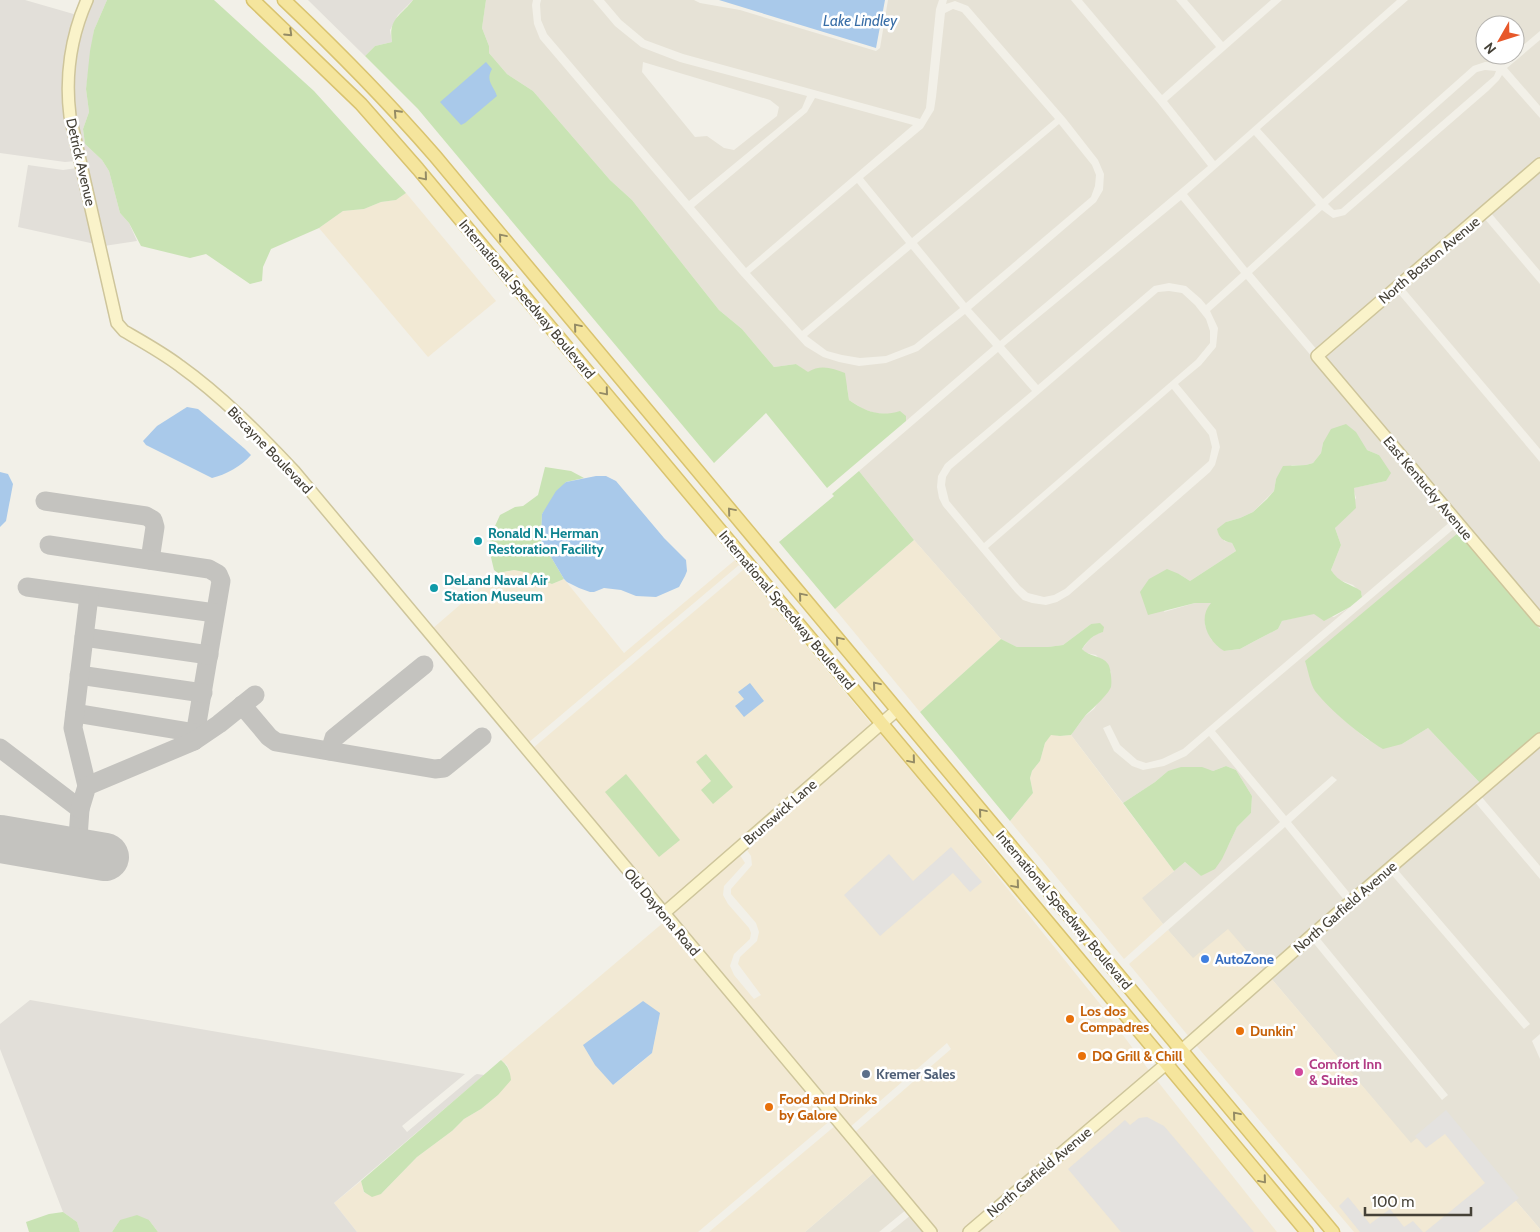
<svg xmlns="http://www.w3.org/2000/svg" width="1540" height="1232" viewBox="0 0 1540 1232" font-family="Cabin,sans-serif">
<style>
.residential{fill:#e6e2d6;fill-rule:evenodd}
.commercial{fill:#f2e9d4;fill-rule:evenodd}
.industrial{fill:#e2dfd9}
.green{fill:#c9e3b4}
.parking{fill:#e4e2df}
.water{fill:#a9c9ea}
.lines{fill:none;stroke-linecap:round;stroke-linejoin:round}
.taxiway{stroke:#c4c3bf;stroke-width:19}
.runway{stroke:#c4c3bf;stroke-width:48}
.secondary-casing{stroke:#cec59b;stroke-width:14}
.primary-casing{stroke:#d9c36f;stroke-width:15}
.secondary{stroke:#faf3ca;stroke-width:11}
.primary{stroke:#f5e59d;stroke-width:12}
.oneway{stroke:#948b65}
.culture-dot{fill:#0f9aa8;stroke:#fff;stroke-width:2}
.shop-dot{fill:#3f7fe0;stroke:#fff;stroke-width:2}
.food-dot{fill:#e8710a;stroke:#fff;stroke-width:2}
.hotel-dot{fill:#d1479c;stroke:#fff;stroke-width:2}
.service-dot{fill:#5c6f8a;stroke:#fff;stroke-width:2}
.labels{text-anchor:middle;stroke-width:5;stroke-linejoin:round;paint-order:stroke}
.street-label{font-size:14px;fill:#454137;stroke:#fff}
.culture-label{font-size:14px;font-weight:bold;fill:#0d838f;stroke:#fff;text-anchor:start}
.shop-label{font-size:14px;font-weight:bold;fill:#366cbe;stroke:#fff;text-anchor:start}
.food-label{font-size:14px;font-weight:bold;fill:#c56008;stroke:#fff;text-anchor:start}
.hotel-label{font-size:14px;font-weight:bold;fill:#b23c85;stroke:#fff;text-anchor:start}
.service-label{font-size:14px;font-weight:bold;fill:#4e5e75;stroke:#fff;text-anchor:start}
.water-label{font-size:15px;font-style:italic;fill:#396ea7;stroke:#fff}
</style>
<rect width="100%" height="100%" fill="#f2f0e8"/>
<g class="residential">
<path d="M486,0h47l-1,5 2,19 6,15 199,234 66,73 18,11 16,5 20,4 27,-3 32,-12 47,-37 28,32 -87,75v-5l-31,-3 -12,-4 -14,-9 -2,-14 -40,-14 -11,-8 -22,3 -32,-38 -23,-19 -87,-110 -22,-20 -77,-89 -26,-17 -18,-21v-7l-7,-18z"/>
<path d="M541,0h52l22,26 26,21 39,15 127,34 -5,12 -113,93 -142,-167 -6,-14 -1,-16zM643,62l127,38 9,7 -2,9 -43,34 -10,-2 -17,-12 -12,1 -53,-65z"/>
<path d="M604,0h90l6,3 40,7 136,41 4,-3 8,-48h51l-3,9 -10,99 -6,11 -237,-65 -38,-14 -24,-20z"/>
<path d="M947,0h124l87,103 50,63 -208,175 -29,-32 125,-107 7,-12 1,-16 -6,-14 -32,-41 -98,-113 -13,-5 -9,3z"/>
<path d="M1082,0h94l40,47 -54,48z"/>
<path d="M1187,0h84l-48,42z"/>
<path d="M1282,0h115l-182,161 -48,-60z"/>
<path d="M1408,0h132v31l-25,21v-27h-30v30h26l-9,8 -17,-1 -12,4 -150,133 -63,-70z"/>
<path d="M953,9l9,3 93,107 -143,119 -49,-60 60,-50 6,-10 5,-8 2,-13 9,-84z"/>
<path d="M1540,40v66l-33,-38z"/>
<path d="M1485,70l11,1 -2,5 -153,133 -7,1 -6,-6 149,-132z"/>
<path d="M1502,75l38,43v41l-222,192 -66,-78 70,-63 11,8 12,-3 143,-124 11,-11z"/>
<path d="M815,98l98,27 -167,143 -52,-61 113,-95z"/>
<path d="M1059,124l33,41 4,10 -1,11 -4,11 -125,106 -49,-60z"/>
<path d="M1254,135l62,70 -69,63 -60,-74z"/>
<path d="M1540,168v103l-50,-59z"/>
<path d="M857,183l49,60 -104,88 -52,-58z"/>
<path d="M1181,200l60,73 -35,32 -5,-6 -15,-13 -17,-3 -15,3 -116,99 -34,-39z"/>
<path d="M1484,218l56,66v165l-137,-162z"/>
<path d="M911,249l49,59 -46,37 -28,11 -26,2 -18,-3 -15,-4 -20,-15z"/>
<path d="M1246,279l205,242 -89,76v-3l-9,-9 -16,-6 -6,-9 10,-25 -6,-17 21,-30 -3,-10 33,-7 -7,-26 -12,-5 -44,-7 -2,10 -8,10 -7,2h-14l-16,14 -2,12 -21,21 -13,6 -14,4 -2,19 8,2 4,8 -46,30 -11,-7 -15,38 31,-9h17l-7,22 6,14 13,12 16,-2 11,-6 27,-14 4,-8 32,-8 20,4 16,-10 -167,142 -21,10 -16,4 -9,-3 -17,-15 -10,-20 -7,3 11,23 18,15 11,4 21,-4 22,-10 23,-20 71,86 -117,102 -22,-26 44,-36 16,14 27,-30 9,-19 14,-14 1,-17 -16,-26 -10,-4 -13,5 -5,-1 -40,1 -13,11 -32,21 -52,-68 14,-19 9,-7 7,-11 9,-22 1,-4 -15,-17 -10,-2 -4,-4 7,-9 7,-6 7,-2 -12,-8 -28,21 -15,2h-31l-16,-8 -87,-99 -55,-69 139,-119 34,39 -87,73 -7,12 -1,11 2,11 4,8 72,86 8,8 9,3 14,2 11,-3 12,-7 141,-123 5,-7 5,-18 -4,-17 -38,-46 23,-19 15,-18 2,-19 -8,-17z"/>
<path d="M1169,291l13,2 13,12 11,14 4,12v12l-14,17 -212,183 -35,-42 -4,-16 1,-8 5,-8 207,-177z"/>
<path d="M1397,292l143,170v151l-217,-257z"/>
<path d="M1172,389l37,46 3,12 -3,14 -144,128 -11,6 -10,2 -16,-4 -8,-7 -32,-38z"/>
<path d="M1456,527l84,99v3l-82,-96 -144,156 31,32 23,19 34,4 26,-16 53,56 -129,112 -61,-74 46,-42 -5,-4 -46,40 -71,-85z"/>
<path d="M1540,744v122l-60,-71z"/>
<path d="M1474,801l66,78v155l-8,7 8,18v170l-97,-113 -32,28 -141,-167 41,-37 131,160 6,-5 -131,-160 73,-62 134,156 6,-5 -134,-156z"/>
<path d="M1285,827l60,74 -80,71 -72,-13 -25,-29z"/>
<path d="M875,1172l32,37 -28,23h-74z"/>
<path d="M911,1215l15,17h-36z"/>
</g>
<g class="commercial">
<path d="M406,193l90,108 -68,56 -109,-129 24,-17 21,-2 17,-7 15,-2z"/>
<path d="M914,540l87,99 -81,73 -85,-103z"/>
<path d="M735,560l4,5 -211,178 -96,-114 66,-57h8l8,-2 15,3 9,6 14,5 12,-5 60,74z"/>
<path d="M743,570l130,156 -209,182 -131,-160z"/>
<path d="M878,731l76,91 146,182 51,69 -187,159h-25l-85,-99 97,-84 -4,-6 -98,85 -180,-214 69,-62 7,11 -21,23 -1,9 5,9 21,24 2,5 -1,6 -16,15 -4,12 4,9 20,24 7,-4 -23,-31 2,-7 17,-16 2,-9 -3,-9 -25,-29v-5l21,-24 -1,-9 -6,-9z"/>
<path d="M1051,734l9,2 11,-1 103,136 -32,27 21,26 -39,35 -114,-138 23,-28 -3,-15 2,-7 8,-10 5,-18z"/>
<path d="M664,922l168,197 -134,113h-341l-23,-29 27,-22 3,12 17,1 36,-37 35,-26 12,-12 17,-10 17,-14 12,-23 -3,-7 -6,-5zM643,1001l9,52 -15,13 -24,19 -29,-40z"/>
<path d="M1228,929l37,43 -75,66 -61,-74 39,-34 25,28z"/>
<path d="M1270,977l141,166 32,-27 97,113v3h-186l-159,-188z"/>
<path d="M1155,1078l122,154h-302z"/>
<path d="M836,1125l39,47 -70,60h-96z"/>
</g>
<g class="industrial">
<path d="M0,0h25l52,15 -10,39 9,107 -11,1 -65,-9z"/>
<path d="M91,0h16l-13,30 -8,59 3,23 -6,17 2,15 17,16 7,11 11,42 9,10 8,18 -33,5 -26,-111 -7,-41 4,-40z"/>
<path d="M308,0h105l-15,15 -8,15 2,12 -17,4 -10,10z"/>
<path d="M28,165l35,5 14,-2 18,76 -77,-17z"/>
<path d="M30,1000l435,74 -63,52 5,6 68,-57 2,-1 7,1 -150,128 23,29h-199l-9,-12h-29l-8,12h-32l-3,-10 -14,-10 -63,-163v-25z"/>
</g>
<g class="green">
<path d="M107,0h107l100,91 92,102 -10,7 -15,2 -17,7 -21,2 -24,17 -48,21 -8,18 -1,14 -12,3 -44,-30 -16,4 -49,-12 -12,-23 -9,-10 -11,-42 -7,-11 -17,-16 -2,-15 6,-17 -3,-23 4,-38 4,-21z"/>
<path d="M413,0h73l-4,28 7,18v7l18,21 26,17 77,89 22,20 87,110 23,19 32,38 22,-3 12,8c12,-8 25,-4 37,1l4,27c17,12 31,17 51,11l6,5v5l-79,67 -61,-75 -52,50 -296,-354 -53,-53 10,-10 17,-4c-4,-24 9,-26 21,-42z"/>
<path d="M1346,424l10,8 11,18 12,5 12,18 -5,8 -32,7 2,20 -21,20 6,17 -10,25c8,13 18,13 30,21l1,6 -12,10 -26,14 -10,-7 -32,7 -4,8 -27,14 -11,6 -16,2c-16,-10 -27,-32 -13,-48h-16l-47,12 -8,-23 9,-13 18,-10 12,5 11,7 46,-30 -4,-8c-9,-2 -13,-5 -15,-14l9,-7 14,-4 13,-6 14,-13 7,-8 2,-12 7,-13 23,-1 7,-2 8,-10 2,-10 8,-14z"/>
<path d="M545,467l26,4 13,7 -18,4 -24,32 -1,26 23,39 -12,5 -14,-5 -9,-6 -15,-3 -16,3 -4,-3 -5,-21 1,-12 10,-22 15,-8 8,-1 15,-11z"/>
<path d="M859,471l55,69 -79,69 -56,-67 55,-46 -2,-2z"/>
<path d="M1458,533l82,96v105l-59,50 -53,-56 -26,16 -19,5c-22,-13 -52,-38 -68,-58 -5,-8 -7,-21 -10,-30z"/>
<path d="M1100,623l4,4 -1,5c-10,3 -15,8 -21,17 7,8 20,6 26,15 3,4 4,18 3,23 -3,8 -20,23 -26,29 -5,6 -9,13 -14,19l-11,1 -9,-1 -6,8 -5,18 -8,10 -2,7 3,15 -23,28 -90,-109 81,-73 16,8h31l15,-2 28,-21z"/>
<path d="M706,754l27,33 -20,17 -12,-14 10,-9 -15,-19z"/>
<path d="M1226,766l10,4 16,26 -1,17 -14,14 -15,32 -7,10 -14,7 -16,-14 -11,9 -51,-68 32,-21 13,-11 13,-4h21l11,4z"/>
<path d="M626,774l54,66 -21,17 -54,-65z"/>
<path d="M501,1060c7,6 9,11 10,20l-13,15 -17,14 -17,10 -12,12 -35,26 -36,37 -9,3 -8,-5 -3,-11z"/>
<path d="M63,1212l14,10 3,10h-51l-3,-10 23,-8z"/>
<path d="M137,1215l12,5 9,12h-46l8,-12z"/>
</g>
<g class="parking">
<path d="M951,847l31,35 -12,10 -17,-19 -73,63 -36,-41 45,-41 24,27z"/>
<path d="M1446,1110l73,88 -41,34h-53l60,-49 -40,-49 -19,14 -11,-12z"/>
<path d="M1147,1117l17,9 90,106h-133l-53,-63 57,-49 5,5 9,-7z"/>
<path d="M1348,1197l22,27 20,-15 14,18 9,-6 10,11h-63l-21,-26z"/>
</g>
<g class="water">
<path d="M719,0h166l-9,48z"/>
<path d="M486,62l6,7c-7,12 2,17 5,27l-32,27 -4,2 -21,-23z"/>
<path d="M187,407l11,2 47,40 6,6c-9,11 -26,20 -39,23l-66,-33 -3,-4 14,-15z"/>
<path d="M0,472l8,2 5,10 -7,37 -6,6z"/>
<path d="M596,476h10l10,5 48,57 22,22 1,11 -2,5 -6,11 -23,10 -20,-1 -15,-6 -17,-2 -10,4h-4l-11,-4 -12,-6 -3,-3 -23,-39 1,-26 14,-23 10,-9z"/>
<path d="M750,683l14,18 -20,16 -9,-11 9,-7 -6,-7z"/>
<path d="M643,1001l17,12 -8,40 -39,32 -18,-20 -12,-20z"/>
</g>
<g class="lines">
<g class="taxiway">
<path d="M45,501l101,15 7,4 2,7 -5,33"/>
<path d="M49,545l160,24 9,5 3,7 -27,160"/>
<path d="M27,587l188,26"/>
<path d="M84,637l125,18"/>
<path d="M79,675l124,18"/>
<path d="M242,705l27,32 7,5 159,27 9,-1 38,-31"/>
<path d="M75,713l121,20"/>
<path d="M0,748l80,61 -3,43"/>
<path d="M330,751l4,-13 90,-73"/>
<path d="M87,786l-14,-58 16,-132"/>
<path d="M80,809l7,-23 107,-45 25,-17 36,-29"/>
</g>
<path class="runway" d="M0,839l105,18"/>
<g class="secondary-casing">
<g id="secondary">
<path d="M87,0c-16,36 -22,77 -17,116l47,207 7,8c19,11 39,22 56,35 42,30 79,68 114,105 213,253 424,508 637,761"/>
<path d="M1540,164l-223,192 223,264"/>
<path d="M663,914l234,-204"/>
<path d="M969,1232l197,-168 146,-129 228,-196"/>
</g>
</g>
<g class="primary-casing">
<g id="primary">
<path d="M253,0l108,104 57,65 889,1063"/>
<path d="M284,0c53,50 103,101 151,156l898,1076"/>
</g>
</g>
<use href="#secondary" class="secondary"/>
<use href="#primary" class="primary"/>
</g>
<defs><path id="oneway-chevron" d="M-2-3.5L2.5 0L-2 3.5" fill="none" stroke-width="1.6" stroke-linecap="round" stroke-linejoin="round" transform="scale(1.25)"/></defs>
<g class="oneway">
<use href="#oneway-chevron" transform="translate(289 33) rotate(44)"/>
<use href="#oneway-chevron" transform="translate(397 113) rotate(-133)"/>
<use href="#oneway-chevron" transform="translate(424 177) rotate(50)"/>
<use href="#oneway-chevron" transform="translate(502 237) rotate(-130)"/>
<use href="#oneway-chevron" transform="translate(577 327) rotate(-130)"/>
<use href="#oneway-chevron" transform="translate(605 392) rotate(50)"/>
<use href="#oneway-chevron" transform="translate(731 511) rotate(-130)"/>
<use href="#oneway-chevron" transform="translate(802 596) rotate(-130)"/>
<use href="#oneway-chevron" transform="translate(839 640) rotate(-130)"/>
<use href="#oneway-chevron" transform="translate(876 685) rotate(-130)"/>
<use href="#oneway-chevron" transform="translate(912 760) rotate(50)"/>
<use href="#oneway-chevron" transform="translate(982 812) rotate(-130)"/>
<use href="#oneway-chevron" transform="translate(1016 885) rotate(50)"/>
<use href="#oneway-chevron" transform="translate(1236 1115) rotate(-130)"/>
<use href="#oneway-chevron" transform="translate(1263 1180) rotate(50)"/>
</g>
<g class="culture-dot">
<circle cx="478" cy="541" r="5"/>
<circle cx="434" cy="588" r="5"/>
</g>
<circle class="shop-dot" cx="1205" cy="959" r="5"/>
<g class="food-dot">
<circle cx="1070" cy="1019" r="5"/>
<circle cx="1240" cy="1031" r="5"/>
<circle cx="1082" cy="1056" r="5"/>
<circle cx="769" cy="1107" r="5"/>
</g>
<circle class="hotel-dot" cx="1299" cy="1072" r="5"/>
<circle class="service-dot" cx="866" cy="1074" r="5"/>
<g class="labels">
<g class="street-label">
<text transform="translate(81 162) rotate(77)" y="5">Detrick Avenue</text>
<text transform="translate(1429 260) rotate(-40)" y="5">North Boston Avenue</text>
<text transform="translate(527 299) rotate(50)" y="5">International Speedway Boulevard</text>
<text transform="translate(270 450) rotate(46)" y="5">Biscayne Boulevard</text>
<text transform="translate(1428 488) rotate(50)" y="5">East Kentucky Avenue</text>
<text transform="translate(787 610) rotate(50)" y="5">International Speedway Boulevard</text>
<text transform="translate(780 812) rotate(-41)" y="5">Brunswick Lane</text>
<text transform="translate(1345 907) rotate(-41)" y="5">North Garfield Avenue</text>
<text transform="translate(1064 910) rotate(50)" y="5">International Speedway Boulevard</text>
<text transform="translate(662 912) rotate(50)" y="5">Old Daytona Road</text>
<text transform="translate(1039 1172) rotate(-40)" y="5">North Garfield Avenue</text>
</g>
<g class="culture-label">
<text x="488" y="538">Ronald N. Herman<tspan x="488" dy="16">Restoration Facility</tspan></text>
<text x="444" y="585">DeLand Naval Air<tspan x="444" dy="16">Station Museum</tspan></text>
</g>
<g class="shop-label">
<text x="1215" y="964">AutoZone</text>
</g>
<g class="food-label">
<text x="1080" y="1016">Los dos<tspan x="1080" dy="16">Compadres</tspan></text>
<text x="1250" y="1036">Dunkin'</text>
<text x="1092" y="1061">DQ Grill &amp; Chill</text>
<text x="779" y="1104">Food and Drinks<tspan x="779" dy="16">by Galore</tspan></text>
</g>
<g class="hotel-label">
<text x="1309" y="1069">Comfort Inn<tspan x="1309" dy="16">&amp; Suites</tspan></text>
</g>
<g class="service-label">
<text x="876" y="1079">Kremer Sales</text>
</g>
<g class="water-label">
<text x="860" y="26">Lake Lindley</text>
</g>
</g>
<g transform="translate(1500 40) rotate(231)"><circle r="24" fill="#ffffff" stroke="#b5b3af"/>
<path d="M0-4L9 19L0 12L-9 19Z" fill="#e7582a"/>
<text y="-8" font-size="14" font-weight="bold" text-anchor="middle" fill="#454137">N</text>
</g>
<path d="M1365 1207v8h106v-8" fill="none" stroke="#454137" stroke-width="2.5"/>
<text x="1372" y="1207" font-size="15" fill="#454137" stroke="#ffffff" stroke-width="4" paint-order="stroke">100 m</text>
</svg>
